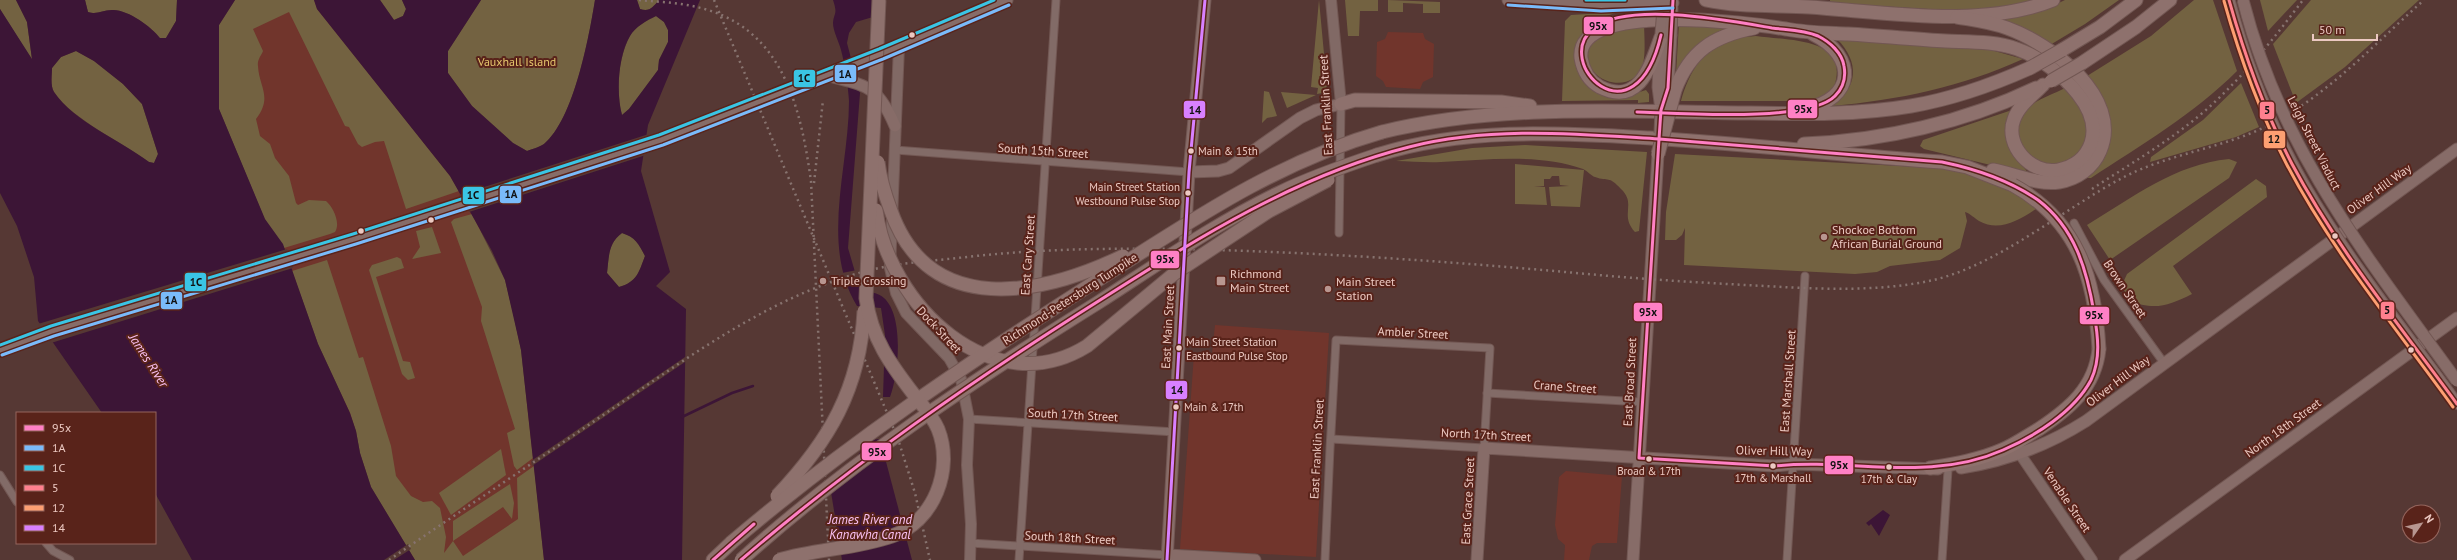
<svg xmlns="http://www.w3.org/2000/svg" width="2457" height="560" viewBox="0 0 2457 560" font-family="'PT Sans',sans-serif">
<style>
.built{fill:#71352c}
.green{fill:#736241}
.water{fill:#3c1536;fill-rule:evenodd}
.pier{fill:#563834}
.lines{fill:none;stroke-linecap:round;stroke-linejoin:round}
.stream{stroke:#3c1536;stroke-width:2.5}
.minor-casing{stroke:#725753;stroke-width:9}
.secondary-casing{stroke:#725753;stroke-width:12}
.primary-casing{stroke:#725753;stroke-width:13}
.motorway-casing{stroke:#725753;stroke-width:15}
.minor{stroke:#826b67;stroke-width:7}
.secondary{stroke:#816965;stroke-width:10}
.primary{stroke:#876c68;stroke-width:11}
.motorway{stroke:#8e716d;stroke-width:13}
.rail{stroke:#87736f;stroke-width:2.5;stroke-dasharray:2 4;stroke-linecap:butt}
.primary-bridge-casing{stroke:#725753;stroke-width:13;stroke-linecap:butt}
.motorway-bridge-casing{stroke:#725753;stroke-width:15;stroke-linecap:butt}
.primary-bridge{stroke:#876c68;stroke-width:11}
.motorway-bridge{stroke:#8e716d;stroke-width:13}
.bus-1-casing{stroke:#59231a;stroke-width:6}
.bus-2-casing{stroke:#59231a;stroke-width:6}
.bus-3-casing{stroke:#59231a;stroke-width:6}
.bus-4-casing{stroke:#59231a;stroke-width:6}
.bus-5-casing{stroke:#59231a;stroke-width:6}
.bus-6-casing{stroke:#59231a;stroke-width:6}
.bus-1{stroke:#ff80c5;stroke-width:3}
.bus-2{stroke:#7abbfa;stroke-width:3}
.bus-3{stroke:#3ac5e4;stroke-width:3}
.bus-4{stroke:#ff808e;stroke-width:3}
.bus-5{stroke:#fd9f72;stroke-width:3}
.bus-6{stroke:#d880ff;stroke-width:3}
.bus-dot{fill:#ecc9c2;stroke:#59231a;stroke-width:1.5}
.poi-dot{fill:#b89690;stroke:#59231a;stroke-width:1.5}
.labels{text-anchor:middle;stroke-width:4;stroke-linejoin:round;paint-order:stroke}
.bus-label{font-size:11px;fill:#ecc9c2;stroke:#59231a;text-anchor:start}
.park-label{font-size:12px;fill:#e5c66d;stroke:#59231a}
.street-label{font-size:12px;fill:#ecc9c2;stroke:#59231a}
.poi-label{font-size:12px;fill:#ecc9c2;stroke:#59231a;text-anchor:start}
.water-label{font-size:13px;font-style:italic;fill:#fac1f3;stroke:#59231a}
.line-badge{stroke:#59231a;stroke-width:1.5}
.pale-badge-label{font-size:11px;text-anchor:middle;font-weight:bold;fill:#111}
</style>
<rect width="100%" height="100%" fill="#563834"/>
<g class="built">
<path d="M235,0h79l3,9 133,167 22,38 8,15 47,173 17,158h-129l-17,-29 -101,-245 -14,-42 -18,-24z"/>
<path d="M1388,32l35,1 2,6 9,5 -1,33 -10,5 -3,7 -34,-2 -3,-6 -7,-5 1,-34 8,-3z"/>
<path d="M1215,325l114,8 -13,224 -136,-8 14,-195h18z"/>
<path d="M1566,471l56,5 -5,67h-20l-5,3 -3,14h-25l1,-15 -7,-6 -3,-14 4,-48z"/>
</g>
<g class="green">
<path d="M0,0h16l11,22 5,38 -32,-51z"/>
<path d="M85,0h92l-1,21 -10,17h-7c-7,-11 -32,-29 -47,-28 -10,0 -15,5 -24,2z"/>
<path d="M235,0h79l3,9 133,167 9,15 -53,18 -22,-68 -9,1 -13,5 -4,-3 -9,-17 -4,-1 -56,-114 -36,17 10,22c-2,5 -6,9 -5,15 1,21 15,31 -2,53l4,17 10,8 5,14 14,18 7,27 2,2 11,-5 17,1c7,6 15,22 9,31l-5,2 -46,14 -19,-28 -46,-111v-84z"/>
<path d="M380,0h22l4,9 -3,7 -9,4z"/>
<path d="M481,0h114c-6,37 -21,119 -51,144 -4,3 -12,5 -17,7l-14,-8 -41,-37 -24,-33v-22z"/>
<path d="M637,0h22c-6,7 -9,12 -19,9z"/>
<path d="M1319,0l8,86 -5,7 -5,1 1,-6 -7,-1z"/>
<path d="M1345,0h33v11h-18l-1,25h-11z"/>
<path d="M1388,0l52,2v11h-17v-9l-20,-1v9h-15z"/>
<path d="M1830,0h208l-61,12 -147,-9z"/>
<path d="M2065,0h54l-34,24 -35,21 -31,-19 -25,-6c25,-2 49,-9 71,-20z"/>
<path d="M2194,0h19l24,71c-43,43 -96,74 -146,107h-8c41,-25 32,-71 4,-102l64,-40z"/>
<path d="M2260,0h37l-29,31z"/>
<path d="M2311,0h108l-74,67 -49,36 -23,-59z"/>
<path d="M1620,12c-35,8 -50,25 -41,62l54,20 13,-4 3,4v8l-11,1v-3l-76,1 3,-80 6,-6z"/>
<path d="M656,16l8,6 4,8v12l-9,18 -1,10 -29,39 -7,6c-6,-23 -4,-57 8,-79 4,-9 18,-16 26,-20z"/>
<path d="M1644,21c0,13 2,31 -1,43 -8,31 -56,21 -55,-10 0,-5 3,-10 5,-15z"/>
<path d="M1679,23l50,4 -11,5 -42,42z"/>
<path d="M1756,36c34,5 97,1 77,54l-18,11h-134c7,-26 23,-57 53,-64 7,-1 15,0 22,-1z"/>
<path d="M1837,39l154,11 32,9c-61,28 -125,41 -191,47 26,-18 28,-44 5,-67z"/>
<path d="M76,51l18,10 29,23 19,20 16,50 -4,9 -5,-1c-28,-21 -75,-41 -95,-70 -4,-6 -2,-18 -2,-24l9,-11z"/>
<path d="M2241,83l18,44 -23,10 -86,25 1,-5 52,-37z"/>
<path d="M2065,88c8,10 16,19 20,31 15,47 -61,65 -67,14 -1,-9 5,-21 12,-27 10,-8 24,-12 35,-18z"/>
<path d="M1264,91l5,1 8,24 -10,2 -5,5z"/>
<path d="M1281,92l35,3 -29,13z"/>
<path d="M2012,110c-7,17 -10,33 4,49 4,5 10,9 12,15l-104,-25 -4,-3 3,-6z"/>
<path d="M1525,145l122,7 -8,79 -4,1c-16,-17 2,-28 -14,-43 -13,-14 -12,-7 -26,-12 -4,-1 -7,-6 -12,-8 -45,-16 -96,-9 -142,-7 -15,1 -30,-1 -45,-1l76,-13z"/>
<path d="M1675,154l263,14 23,3 33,10 45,26c-18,12 -39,26 -60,14 -5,-3 -8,-7 -14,-9l2,9 -7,27 -20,12 -50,6 -13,6 -22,2 -171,-9 1,-37 -3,7 -6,5h-11l1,-28z"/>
<path d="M2229,159l8,3 -8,16 -119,82 -23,-35c45,-27 88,-61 142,-66z"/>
<path d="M1515,164l69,6 -4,37 -29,-1 -2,-19 20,-1 -9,-1 -1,-9h-7l-2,3h-6v7h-10l11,1 2,18 -32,-1z"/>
<path d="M2256,179l10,7 1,11 -94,69 19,28c-24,12 -38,17 -64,6l-6,-15 5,-11z"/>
<path d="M472,214l33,66 9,37 7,33 12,108 -16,12 -3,-4 -7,-33 8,-4 -34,-108 1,-14 -31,-85 3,-3z"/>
<path d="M432,227l9,26 -29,6 8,-12 -4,-16z"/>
<path d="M622,233c13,4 17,11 23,23 -6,16 -8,26 -26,31l-12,-14c2,-16 1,-30 15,-40z"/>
<path d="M397,257l4,2 3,9 -28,9 27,84 7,1 5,16 -7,2 -6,-6 -33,-104 3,-5z"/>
<path d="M327,260l32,98 4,-1 28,89 5,30 15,20 12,6 9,-1 8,7 6,29 -2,16 9,-12v-20l57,-37 4,19 -2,16 -9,-12 -50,34 10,15 55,-37 -1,-41 17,-12 10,94h-129l-44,-73 -11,-34 -4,-22 -6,-18 -32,-69 -26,-73z"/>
<path d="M501,449l5,26 -55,40 -12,-22z"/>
</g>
<g class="water">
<path d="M16,0h69l3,12c10,3 14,-2 24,-2 15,-1 40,17 48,28h6l10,-17 1,-21h58l-16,25v84l46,110 18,25 35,100 32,69 6,18 4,22 11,34 44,73h-223l-37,-67v-80h-53l-64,-92 -4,-44 -17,-51 -17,-33v-184l32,50 -5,-37zM76,51l18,10 29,23 19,20 16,50 -4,9 -5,-1c-29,-22 -75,-40 -95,-70 -4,-6 -2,-18 -2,-24l9,-11z"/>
<path d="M314,0h66l14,20 9,-4 3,-7 -4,-9h79l-33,51v22l24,33 41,37 14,8c5,-2 13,-4 17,-7 30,-25 45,-107 51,-144h42l3,9c10,3 13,-2 19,-9h41l-52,125 -7,46 29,101 -14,14 30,23 -4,251h-138l-23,-210 -16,-70 -13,-29 -42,-75 -133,-167zM656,16l8,6 4,8v12l-9,18 -1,10 -29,39 -7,6c-6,-22 -4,-59 8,-79 5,-9 17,-16 26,-20zM622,233c13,4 17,11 23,23 -6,16 -8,26 -26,31l-12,-14c2,-16 1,-30 15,-40z"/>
<path d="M833,0h43l7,14 -27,8 -7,11 -2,10 13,50 -12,155 12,41c7,2 19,4 24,9 20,18 15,75 6,99h-7l2,-62 -4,-27 -24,-2c-37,-61 -8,-138 -8,-205 -1,-16 -4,-36 -8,-51 -2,-8 -8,-19 -8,-27 1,-11 5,-8 0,-23z"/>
<path d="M880,439l32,121h-70l-11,-68 38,-52z"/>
<path d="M1883,510l7,5 -11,21 -8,-12 -2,2 -3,-3z"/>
</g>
<g class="pier">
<path d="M649,134l-3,21 -177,57 -10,-17z"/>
<path d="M287,249l6,19 -242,75 -13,-19z"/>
<path d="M857,270l2,7 -15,3 -2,-7z"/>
<path d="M688,355v5l-156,106 -1,-5z"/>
<path d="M408,544l3,5 -17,11h-10z"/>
</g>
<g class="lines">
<path class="stream" d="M682,417l50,-24 21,-7"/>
<g class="minor-casing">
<g id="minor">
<path d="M895,150l294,22"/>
<path d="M2074,223l30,57 60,83"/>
<path d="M1339,233l2,-129"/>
<path d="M1487,393l155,9"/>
<path d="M969,419l206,13"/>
<path d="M0,475l17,27"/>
<path d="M46,543l7,8 17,9"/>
<path d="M970,543l198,12"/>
<path d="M1019,560l37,-560"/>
<path d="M1325,560l5,-112 1,-16 5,-92 154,8 -6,100 -153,-9"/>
<path d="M1787,560l18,-284"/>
<path d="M1942,560l6,-90"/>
</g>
</g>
<g class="secondary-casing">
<g id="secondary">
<path d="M1331,0l10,104"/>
<path d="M899,46l-9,222 6,25 10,20 43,45 12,21 8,40 -2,46 4,59 -1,36"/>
<path d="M2020,454l72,106"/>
</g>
</g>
<g class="primary-casing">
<g id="primary">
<path d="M1508,0l93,6 72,-3"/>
<path d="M1660,47l-2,40 3,23"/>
<path d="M826,75c40,11 51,9 69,51"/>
<path d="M1662,106l6,-18 3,-52"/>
<path d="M1189,172l29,-1 11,-3 71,-50 16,-8 25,-6"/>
<path d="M0,350l52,-19 302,-92 307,-99 220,-86 126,-54"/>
<path d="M1961,468c46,-7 87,-23 125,-47l371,-272"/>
<path d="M1168,555l87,5"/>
<path d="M1167,560l22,-388 16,-172"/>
<path d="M1477,560l7,-112 291,18 19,-2 144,5"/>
<path d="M1633,560l25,-406"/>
<path d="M2125,560l332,-242"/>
</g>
</g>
<g class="motorway-casing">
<g id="motorway">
<path d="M1706,0c31,7 70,5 103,7 76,5 173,22 244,-7"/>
<path d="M1957,17c17,3 34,5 50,11 44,16 116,69 93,123 -7,17 -23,28 -41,31 -21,3 -45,-8 -66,-12"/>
<path d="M1661,37c-10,27 -21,70 -61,50 -11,-6 -17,-17 -19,-29 -6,-58 168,-35 205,-29 21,4 41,4 62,5 33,2 66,5 98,7 24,1 49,0 71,8 23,8 46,26 61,45 11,14 19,31 13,49 -5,15 -18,24 -33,27 -27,5 -54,-25 -44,-51 5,-14 19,-24 29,-34"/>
<path d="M2062,50l38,-23 36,-27"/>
<path d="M2082,63l54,-36 34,-27"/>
<path d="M1675,90c15,-39 38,-54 79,-62"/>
<path d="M1341,104l14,-4 146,2 29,4"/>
<path d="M1805,109c50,-10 53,-52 8,-75"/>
<path d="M1382,132c120,-29 245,-20 368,-19 53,1 108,2 161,-7 41,-7 81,-21 119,-38"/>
<path d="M1804,144c79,-3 161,-22 232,-56"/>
<path d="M1377,155c88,-28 182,-22 273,-17 97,6 194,17 292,24l25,5 46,18"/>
<path d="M1930,468c24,-4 49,-8 72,-18 12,-5 25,-14 37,-21 30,-20 56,-41 60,-80"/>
<path d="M713,560l19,-18"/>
</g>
</g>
<use href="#minor" class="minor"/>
<use href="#secondary" class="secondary"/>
<use href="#primary" class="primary"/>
<use href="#motorway" class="motorway"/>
<g class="rail">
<path d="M639,0c23,2 47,3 69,10 77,24 93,101 103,171l18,379"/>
<path d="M714,0l184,439 17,54 15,67"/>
<path d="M814,183l9,-83"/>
<path d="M2092,189c44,-29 92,-56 130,-94 30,-29 56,-62 81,-95"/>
<path d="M389,560c73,-50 147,-99 220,-149 83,-56 163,-116 261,-141 29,-7 59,-9 88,-12 74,-9 146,-10 221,-9 140,3 280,13 419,26 56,5 111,8 166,11 55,3 111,6 165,-5 67,-14 134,-72 195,-104 39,-20 84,-27 125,-43 68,-27 121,-86 175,-134"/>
</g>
<g class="primary-bridge-casing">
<g id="primary-bridge">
<path d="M2229,0c17,64 42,128 75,185 45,77 101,147 153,219"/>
<path d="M2243,0c38,151 125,258 214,381"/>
<path d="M1661,34l2,-26"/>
<path d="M1671,36l1,-29"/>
<path d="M1660,133l1,-23"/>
</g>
</g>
<g class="motorway-bridge-casing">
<g id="motorway-bridge">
<path d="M2030,68l32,-18"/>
<path d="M2051,81l31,-18"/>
<path d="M1658,154l17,-64"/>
<path d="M878,162c2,17 7,33 13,49 38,108 151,84 232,45"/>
<path d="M2013,185c65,36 82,93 86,164"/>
<path d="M876,210c12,94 116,195 211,136l88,-73 94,-62 59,-31"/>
<path d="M777,496c52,-55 83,-107 87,-185"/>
<path d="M732,542c115,-98 239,-181 366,-262 93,-59 176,-117 284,-148"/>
<path d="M741,560c110,-99 233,-180 358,-258 59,-38 119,-80 182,-110 31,-15 63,-26 96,-37"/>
<path d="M779,560c36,-11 76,-11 113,-24 42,-14 62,-67 46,-107 -5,-12 -15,-23 -23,-33 -24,-31 -44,-58 -49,-98l13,-298"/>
</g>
</g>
<use href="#primary-bridge" class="primary-bridge"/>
<use href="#motorway-bridge" class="motorway-bridge"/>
<g class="bus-1-casing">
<g id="bus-1">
<path d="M1637,112c39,1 172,11 198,-16 8,-8 11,-19 9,-30 -2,-13 -14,-24 -26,-30 -14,-6 -30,-6 -46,-8 -41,-7 -144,-27 -178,0 -44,34 41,119 67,7"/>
<path d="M1659,139l283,23c34,7 67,18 96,38 37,28 49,70 56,113 4,23 7,46 -3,67 -17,32 -56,56 -88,70 -74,33 -151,8 -228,16l-136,-8z"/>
<path d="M1659,139l2,-29 7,-22 5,-88"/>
<path d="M713,560l41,-36"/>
<path d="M741,560c111,-96 231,-179 356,-258 98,-62 197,-126 312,-155 82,-21 167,-13 250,-8"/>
</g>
</g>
<g class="bus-2-casing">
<g id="bus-2">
<path d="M1508,5l93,6 72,-3"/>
<path d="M2,355l52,-19 302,-92 307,-99 220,-86 126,-54"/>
</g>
</g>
<g class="bus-3-casing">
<g id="bus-3">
<path d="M1586,0h39"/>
<path d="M0,345l51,-19 302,-92 306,-99 220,-86 115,-49"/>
</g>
</g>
<g class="bus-4-casing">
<path id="bus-4" d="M2229,0c16,57 36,112 63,164 46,86 108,162 165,240"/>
</g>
<g class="bus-5-casing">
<path id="bus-5" d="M2224,1c16,57 36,112 63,164 45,86 109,163 166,242"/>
</g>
<g class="bus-6-casing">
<path id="bus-6" d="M1167,560l22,-388 16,-172"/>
</g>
<use href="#bus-1" class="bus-1"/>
<use href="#bus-2" class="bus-2"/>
<use href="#bus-3" class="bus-3"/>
<use href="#bus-4" class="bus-4"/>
<use href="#bus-5" class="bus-5"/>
<use href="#bus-6" class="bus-6"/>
</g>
<g class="bus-dot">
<circle cx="912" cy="35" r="3.5"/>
<circle cx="1191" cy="151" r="3.5"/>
<circle cx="1188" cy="193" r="3.5"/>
<circle cx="431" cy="220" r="3.5"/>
<circle cx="361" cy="231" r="3.5"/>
<circle cx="2335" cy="236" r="3.5"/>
<circle cx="1179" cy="348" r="3.5"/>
<circle cx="2411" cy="350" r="3.5"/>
<circle cx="1176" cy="407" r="3.5"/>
<circle cx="1649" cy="459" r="3.5"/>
<circle cx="1773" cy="466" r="3.5"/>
<circle cx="1889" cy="467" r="3.5"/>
</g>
<g class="poi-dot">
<circle cx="1824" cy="237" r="4"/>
<circle cx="823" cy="281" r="4"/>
<rect x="1216" y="276" width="10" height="10" rx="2"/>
<circle cx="1328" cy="289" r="4"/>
</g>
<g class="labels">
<g class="bus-label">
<text x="1198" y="155">Main &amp; 15th</text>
<text x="1180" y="191" text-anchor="end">Main Street Station<tspan x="1180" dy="14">Westbound Pulse Stop</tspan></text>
<text x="1186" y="346">Main Street Station<tspan x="1186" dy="14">Eastbound Pulse Stop</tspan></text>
<text x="1184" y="411">Main &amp; 17th</text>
<text x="1649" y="475" text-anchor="middle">Broad &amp; 17th</text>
<text x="1773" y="482" text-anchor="middle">17th &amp; Marshall</text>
<text x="1889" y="483" text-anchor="middle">17th &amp; Clay</text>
</g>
<g class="park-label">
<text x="517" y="66">Vauxhall Island</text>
</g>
<g class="street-label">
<text transform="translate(1326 105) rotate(-93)" y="4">East Franklin Street</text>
<text transform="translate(2314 143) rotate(63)" y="4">Leigh Street Viaduct</text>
<text transform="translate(1043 151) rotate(4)" y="4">South 15th Street</text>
<text transform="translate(2379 189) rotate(-36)" y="4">Oliver Hill Way</text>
<text transform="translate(1028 255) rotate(-86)" y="4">East Cary Street</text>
<text transform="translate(2125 289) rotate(56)" y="4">Brown Street</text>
<text transform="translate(1070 299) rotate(-33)" y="4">Richmond-Petersburg Turnpike</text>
<text transform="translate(1168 327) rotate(-87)" y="4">East Main Street</text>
<text transform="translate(939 330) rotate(47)" y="4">Dock Street</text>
<text transform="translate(1413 333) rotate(3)" y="4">Ambler Street</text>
<text transform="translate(1788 381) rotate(-86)" y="4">East Marshall Street</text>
<text transform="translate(2118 381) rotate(-37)" y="4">Oliver Hill Way</text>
<text transform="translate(1630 382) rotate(-87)" y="4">East Broad Street</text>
<text transform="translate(1565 387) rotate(4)" y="4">Crane Street</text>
<text transform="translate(1073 415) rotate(3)" y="4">South 17th Street</text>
<text transform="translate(2283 428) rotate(-36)" y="4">North 18th Street</text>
<text transform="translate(1486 435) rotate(3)" y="4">North 17th Street</text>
<text transform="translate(1317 449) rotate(-87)" y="4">East Franklin Street</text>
<text transform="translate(1774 451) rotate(1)" y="4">Oliver Hill Way</text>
<text transform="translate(2067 500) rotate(56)" y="4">Venable Street</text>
<text transform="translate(1468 501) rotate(-87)" y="4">East Grace Street</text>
<text transform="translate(1070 538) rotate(3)" y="4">South 18th Street</text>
</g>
<g class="poi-label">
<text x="1832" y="234">Shockoe Bottom<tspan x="1832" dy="14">African Burial Ground</tspan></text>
<text x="1230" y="278">Richmond<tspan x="1230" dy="14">Main Street</tspan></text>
<text x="831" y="285">Triple Crossing</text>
<text x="1336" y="286">Main Street<tspan x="1336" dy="14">Station</tspan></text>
</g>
<g class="water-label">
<text transform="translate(149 360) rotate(57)" y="5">James River</text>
<text x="870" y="524">James River and<tspan x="870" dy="15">Kanawha Canal</tspan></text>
</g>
</g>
<g class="line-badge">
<rect x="1583" y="16" width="31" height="19" rx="4" fill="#ff80c5"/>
<rect x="834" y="64" width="23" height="19" rx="4" fill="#7abbfa"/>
<rect x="793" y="69" width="23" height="19" rx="4" fill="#3ac5e4"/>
<rect x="1787" y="99" width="31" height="20" rx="4" fill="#ff80c5"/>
<rect x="1183" y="100" width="23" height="19" rx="4" fill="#d880ff"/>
<rect x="2259" y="101" width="16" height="19" rx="4" fill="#ff808e"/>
<rect x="2263" y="130" width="23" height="19" rx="4" fill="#fd9f72"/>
<rect x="499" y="185" width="23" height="19" rx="4" fill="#7abbfa"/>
<rect x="462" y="186" width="23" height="19" rx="4" fill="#3ac5e4"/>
<rect x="1150" y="250" width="30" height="19" rx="4" fill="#ff80c5"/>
<rect x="184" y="272" width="23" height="20" rx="4" fill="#3ac5e4"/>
<rect x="160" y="291" width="23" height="19" rx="4" fill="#7abbfa"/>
<rect x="2380" y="301" width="15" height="19" rx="4" fill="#ff808e"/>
<rect x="1633" y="302" width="30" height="20" rx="4" fill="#ff80c5"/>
<rect x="2079" y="306" width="31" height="19" rx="4" fill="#ff80c5"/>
<rect x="1165" y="380" width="23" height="20" rx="4" fill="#d880ff"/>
<rect x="861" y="442" width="31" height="19" rx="4" fill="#ff80c5"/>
<rect x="1824" y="455" width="30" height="20" rx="4" fill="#ff80c5"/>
</g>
<g class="pale-badge-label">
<text x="1598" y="30">95x</text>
<text x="845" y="78">1A</text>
<text x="804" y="82">1C</text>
<text x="1803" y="113">95x</text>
<text x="1195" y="114">14</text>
<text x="2267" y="114">5</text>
<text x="2274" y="143">12</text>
<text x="511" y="198">1A</text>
<text x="473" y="199">1C</text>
<text x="1165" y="263">95x</text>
<text x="196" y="286">1C</text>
<text x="171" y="304">1A</text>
<text x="2387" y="314">5</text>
<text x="1648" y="316">95x</text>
<text x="2094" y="319">95x</text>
<text x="1177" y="394">14</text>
<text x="877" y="456">95x</text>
<text x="1839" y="469">95x</text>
</g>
<rect x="16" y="412" width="140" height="132" fill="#59231a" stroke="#94655d"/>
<rect x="24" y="425" width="20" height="6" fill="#ff80c5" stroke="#94655d"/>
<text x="52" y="432" font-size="12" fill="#ecc9c2">95x</text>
<rect x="24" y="445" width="20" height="6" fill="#7abbfa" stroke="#94655d"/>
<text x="52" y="452" font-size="12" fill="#ecc9c2">1A</text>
<rect x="24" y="465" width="20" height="6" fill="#3ac5e4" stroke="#94655d"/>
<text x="52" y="472" font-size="12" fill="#ecc9c2">1C</text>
<rect x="24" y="485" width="20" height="6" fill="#ff808e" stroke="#94655d"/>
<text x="52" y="492" font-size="12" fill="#ecc9c2">5</text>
<rect x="24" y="505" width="20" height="6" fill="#fd9f72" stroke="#94655d"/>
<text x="52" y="512" font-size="12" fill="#ecc9c2">12</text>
<rect x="24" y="525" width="20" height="6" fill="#d880ff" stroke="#94655d"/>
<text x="52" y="532" font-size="12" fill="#ecc9c2">14</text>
<g transform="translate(2421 524) rotate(56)"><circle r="19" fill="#59231a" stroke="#94655d"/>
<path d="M0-3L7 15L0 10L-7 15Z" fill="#b89690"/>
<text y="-6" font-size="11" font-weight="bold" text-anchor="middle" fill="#ecc9c2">N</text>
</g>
<path d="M2313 34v6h64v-6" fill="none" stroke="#ecc9c2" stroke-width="2"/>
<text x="2319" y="34" font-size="12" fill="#ecc9c2" stroke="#59231a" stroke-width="3" paint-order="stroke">50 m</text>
</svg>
